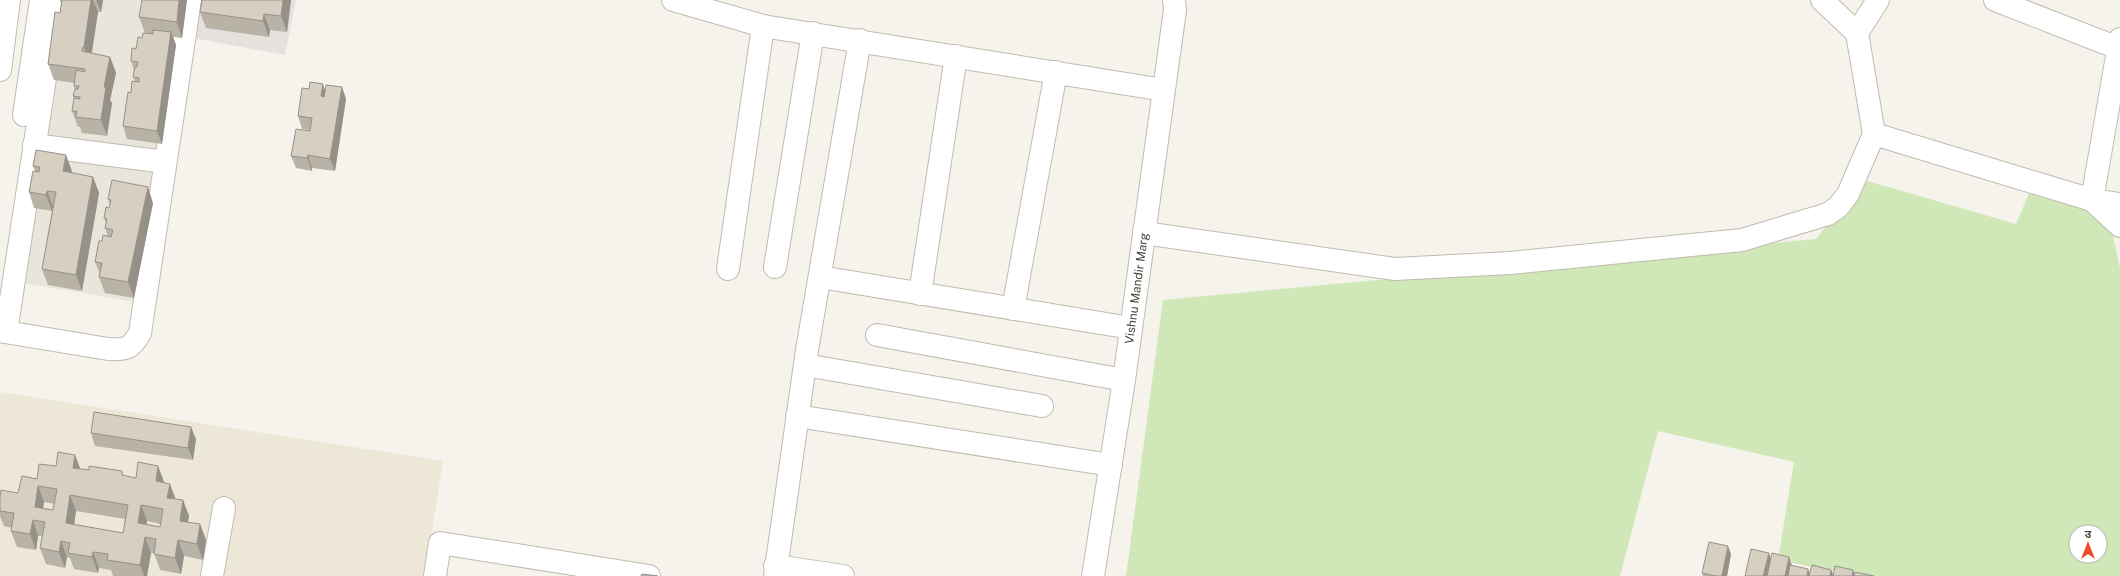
<svg xmlns="http://www.w3.org/2000/svg" width="2120" height="576" viewBox="0 0 2120 576" font-family="'Public Sans','Noto Sans Devanagari',sans-serif">
<style>
.residential{fill:#e9e5da}
.industrial{fill:#e5e2dd}
.education{fill:#ede7d7}
.green{fill:#d0e7b8;fill-rule:evenodd}
.lines{fill:none;stroke-linecap:round;stroke-linejoin:round}
.minor-casing{stroke:#c0bbaf;stroke-width:24}
.minor{stroke:#fff;stroke-width:22}
.wall{fill:#b8b2a7;fill-rule:evenodd}
.shaded-wall{fill:#969188}
.building{fill:#d6cfc2;stroke:#969188;fill-rule:evenodd}
.labels{text-anchor:middle;stroke-width:3;stroke-linejoin:round;paint-order:stroke}
.street-label{font-size:12px;fill:#49443a;stroke:#fff}
</style>
<rect width="100%" height="100%" fill="#f5f3ec"/>
<path class="residential" d="M51,0h147l-49,304 -140,-23z"/>
<path class="industrial" d="M198,0h98l-11,55 -92,-17z"/>
<path class="education" d="M0,392l443,69 -18,115h-425z"/>
<path class="green" d="M1864,180l152,44 14,-33 79,25 11,52v308h-263l-79,-16 16,-98 -136,-31 -38,145h-494l37,-276 653,-61zM2076,532h24v24h-24z"/>
<g class="lines">
<g class="minor-casing">
<g id="minor">
<path d="M673,0l90,26 401,64"/>
<path d="M1822,0l35,33"/>
<path d="M1995,0l123,48"/>
<path d="M2120,39l-28,161 28,26"/>
<path d="M0,70l9,-70"/>
<path d="M24,115l17,-115"/>
<path d="M1874,134l218,66 28,4"/>
<path d="M34,145l131,17"/>
<path d="M1144,233l251,36 115,-6 232,-23 86,-26 10,-7 10,-13 26,-60 -17,-101 21,-33"/>
<path d="M775,267l38,-234"/>
<path d="M728,269l35,-243"/>
<path d="M820,277l311,51"/>
<path d="M920,294l36,-238"/>
<path d="M1013,309l43,-237"/>
<path d="M0,331l108,18c18,1 23,0 32,-16l50,-333"/>
<path d="M6,332l51,-332"/>
<path d="M877,335l247,45"/>
<path d="M805,365l237,41"/>
<path d="M797,416l314,49"/>
<path d="M775,566l68,10"/>
<path d="M212,576l12,-68"/>
<path d="M435,576l5,-33 209,33"/>
<path d="M775,576l32,-226 53,-310"/>
<path id="s1" d="M1093,576l31,-196 51,-370 -1,-10"/>
</g>
</g>
<use href="#minor" class="minor"/>
</g>
<g class="wall">
<path d="M60,0h43l-2,12h-3l-6,41 18,4 6,16 -6,27 2,3 -5,33 -25,-3 -2,-6h-2l-6,-16 2,-13 -1,-2 2,-7 -1,-3 1,-3 -21,-3 -6,-16 12,-51 1,-10z"/>
<path d="M187,0l-5,38 -9,-1 3,8 -14,99 -35,-5 -4,-13 8,-33 4,-12 -2,-4 1,-7 -3,-9 14,-28 -6,-16z"/>
<path d="M201,0h90l-4,32 -17,-2 -1,7 -63,-9 -6,-16 1,-10z"/>
<path d="M342,87l4,12 -11,72 -23,-3v3l-16,-3 -5,-12 19,-26 -8,-1 -4,-13 27,-25z"/>
<path d="M33,166l39,5 -1,2 22,4 6,16 -17,98 -34,-6 -6,-16 10,-58 -18,-3 -5,-16 6,-21z"/>
<path d="M108,199l45,4 -19,95 -29,-5 -6,-16 1,-3 -5,-12 7,-21 6,-5 -3,-8 1,-5 -2,-5 5,-10 1,-3z"/>
<path d="M91,433l105,6 -3,21 -98,-14z"/>
<path d="M75,455l5,14 9,1 33,1 2,5 12,2 22,-12 6,17 11,16 8,1 6,16 -1,6 12,2 6,16 -3,20 -19,-4 -3,18 -21,-4 -6,-17h-3l-4,23h-34l-2,-6 -12,-2 -1,5 -24,-4 -4,-11 -3,-1 -2,11 -19,-4 -6,-16 3,-12h-5l-2,14 -19,-3 -6,-16 1,-3 -8,-2 -4,-10v-19l18,-4 19,-14zM44,502l11,2 -2,6 -10,-2zM76,511l49,8 -2,14 -49,-8zM147,521l14,3 -1,3 -13,-3z"/>
<path d="M1731,554l-4,22h-24l-1,-3z"/>
</g>
<g class="shaded-wall">
<path d="M91,0h2l5,12 -8,51 -6,-16z"/>
<path d="M96,0h7l-2,12z"/>
<path d="M179,0h8l-5,38 -5,-16z"/>
<path d="M283,0h8l-4,32 -6,-16z"/>
<path d="M264,14l6,16 -1,7 -6,-16z"/>
<path d="M171,32l5,13 -14,99 -5,-13z"/>
<path d="M110,57l6,16 -6,27 2,3 -5,33 -6,-16 3,-33z"/>
<path d="M323,84l4,13 -6,-1z"/>
<path d="M342,87l4,12 -11,72 -5,-12z"/>
<path d="M66,155l6,16 -3,16 -6,-16z"/>
<path d="M308,155l4,13v3l-5,-13z"/>
<path d="M93,177l6,16 -17,98 -6,-16z"/>
<path d="M148,187l5,16 -19,95 -6,-16z"/>
<path d="M47,191l6,16 -1,4 -6,-16z"/>
<path d="M191,427l5,12 -3,21 -5,-12z"/>
<path d="M75,455l6,16 -8,-3z"/>
<path d="M158,466l6,16 -3,15 -5,-16z"/>
<path d="M170,484l6,16 -9,-2z"/>
<path d="M38,486l6,16 -3,19 -6,-14z"/>
<path d="M70,495l6,16 -4,28 -6,-16z"/>
<path d="M183,500l6,16 -4,21 -5,-16z"/>
<path d="M141,505l6,16 -3,18 -6,-16z"/>
<path d="M33,520l5,16 -2,14 -6,-16z"/>
<path d="M200,524l6,16 -3,20 -6,-16z"/>
<path d="M145,537l6,16 -4,23h-3l-4,-11z"/>
<path d="M178,540l6,16 -3,18 -6,-16z"/>
<path d="M61,541l6,16 -2,11 -6,-16z"/>
<path d="M1728,546l3,8 -4,22h-5z"/>
<path d="M93,552l6,16 -1,5 -6,-16z"/>
<path d="M1769,553l3,9 -4,14h-5z"/>
<path d="M1789,557l3,9 -2,10h-5z"/>
<path d="M1808,569l3,7h-4z"/>
<path d="M1831,570l3,6h-4z"/>
<path d="M1853,570l2,6h-3z"/>
</g>
<g class="building">
<path d="M62,0h29l-7,47h-1l-1,4 28,6 -6,30h2l-5,33 -25,-3 1,-6h-5l2,-13 6,1v-2l-7,-1 2,-7h3l1,-3h-5l2,-16 9,2v-3l-37,-5 7,-52 5,1z"/>
<path d="M142,0h37l-2,22 -38,-5z"/>
<path d="M202,0h81l-2,16 -17,-2 -1,7 -63,-9z"/>
<path d="M153,30l18,2 -14,99 -34,-5 5,-34 3,1 1,-12 7,1v-4l-6,-1 2,-10h2l1,-5 -7,-1 1,-13 4,1 2,-12 4,1 1,-5 10,1z"/>
<path d="M310,82l13,2 -2,12 3,1 2,-12 16,2 -12,72 -22,-4 -1,3 -16,-2 5,-27 14,2 2,-13 -14,-2 4,-28 7,1z"/>
<path d="M36,150l30,5 -3,16 30,6 -17,98 -34,-6 14,-77 -9,-1 -1,4 -17,-3 4,-21 6,1 1,-5 -7,-1z"/>
<path d="M112,180l36,7 -20,95 -29,-5 3,-14 -7,-1 4,-21h3l1,-6 8,2 2,-7 -8,-2 2,-9 -3,-1 2,-11 3,1 2,-8 -3,-1z"/>
<path d="M94,412l97,15 -3,21 -97,-15z"/>
<path d="M58,452l17,3 -2,13 16,2v-4l33,5v4l14,3 2,-16 20,4 -2,15 14,3 -3,14 16,2 -3,21 20,3 -3,20 -19,-4 -3,18 -21,-4 2,-15 -11,-2 -5,28 -33,-5 1,-6 -15,-2 -1,5 -24,-4 2,-10 -9,-2 -2,11 -19,-4 5,-26 -12,-2 -3,14 -19,-3 3,-18 -14,-2v-14l1,-7 17,3 4,-17 15,3 2,-15 17,2zM38,486l19,3 -4,21 -18,-3zM70,495l58,10 -5,28 -57,-10zM141,505l22,4 -3,18 -22,-4z"/>
<path d="M1709,542l19,4 -6,30h-6l-14,-3z"/>
<path d="M1751,549l18,4 -6,23h-18z"/>
<path d="M1772,553l17,4 -4,19h-18z"/>
<path d="M1790,565l18,4 -1,7h-19z"/>
<path d="M1812,565l19,5 -1,6h-21z"/>
<path d="M1835,566l18,4 -1,6h-19z"/>
<path d="M1855,572l19,4h-20z"/>
<path d="M642,574l16,2h-17z"/>
</g>
<g class="labels">
<g class="street-label">
<text dy="4" stroke="none"><textPath href="#s1" startOffset="291">Vishnu Mandir Marg</textPath></text>
</g>
</g>
<g transform="translate(2088 544)"><circle r="19" fill="#ffffff" stroke="#b6b4b0"/>
<path d="M0-3L7 15L0 10L-7 15Z" fill="#ee4c2a"/>
<text y="-6" font-size="11" font-weight="bold" text-anchor="middle" fill="#49443a">उ</text>
</g>
</svg>
